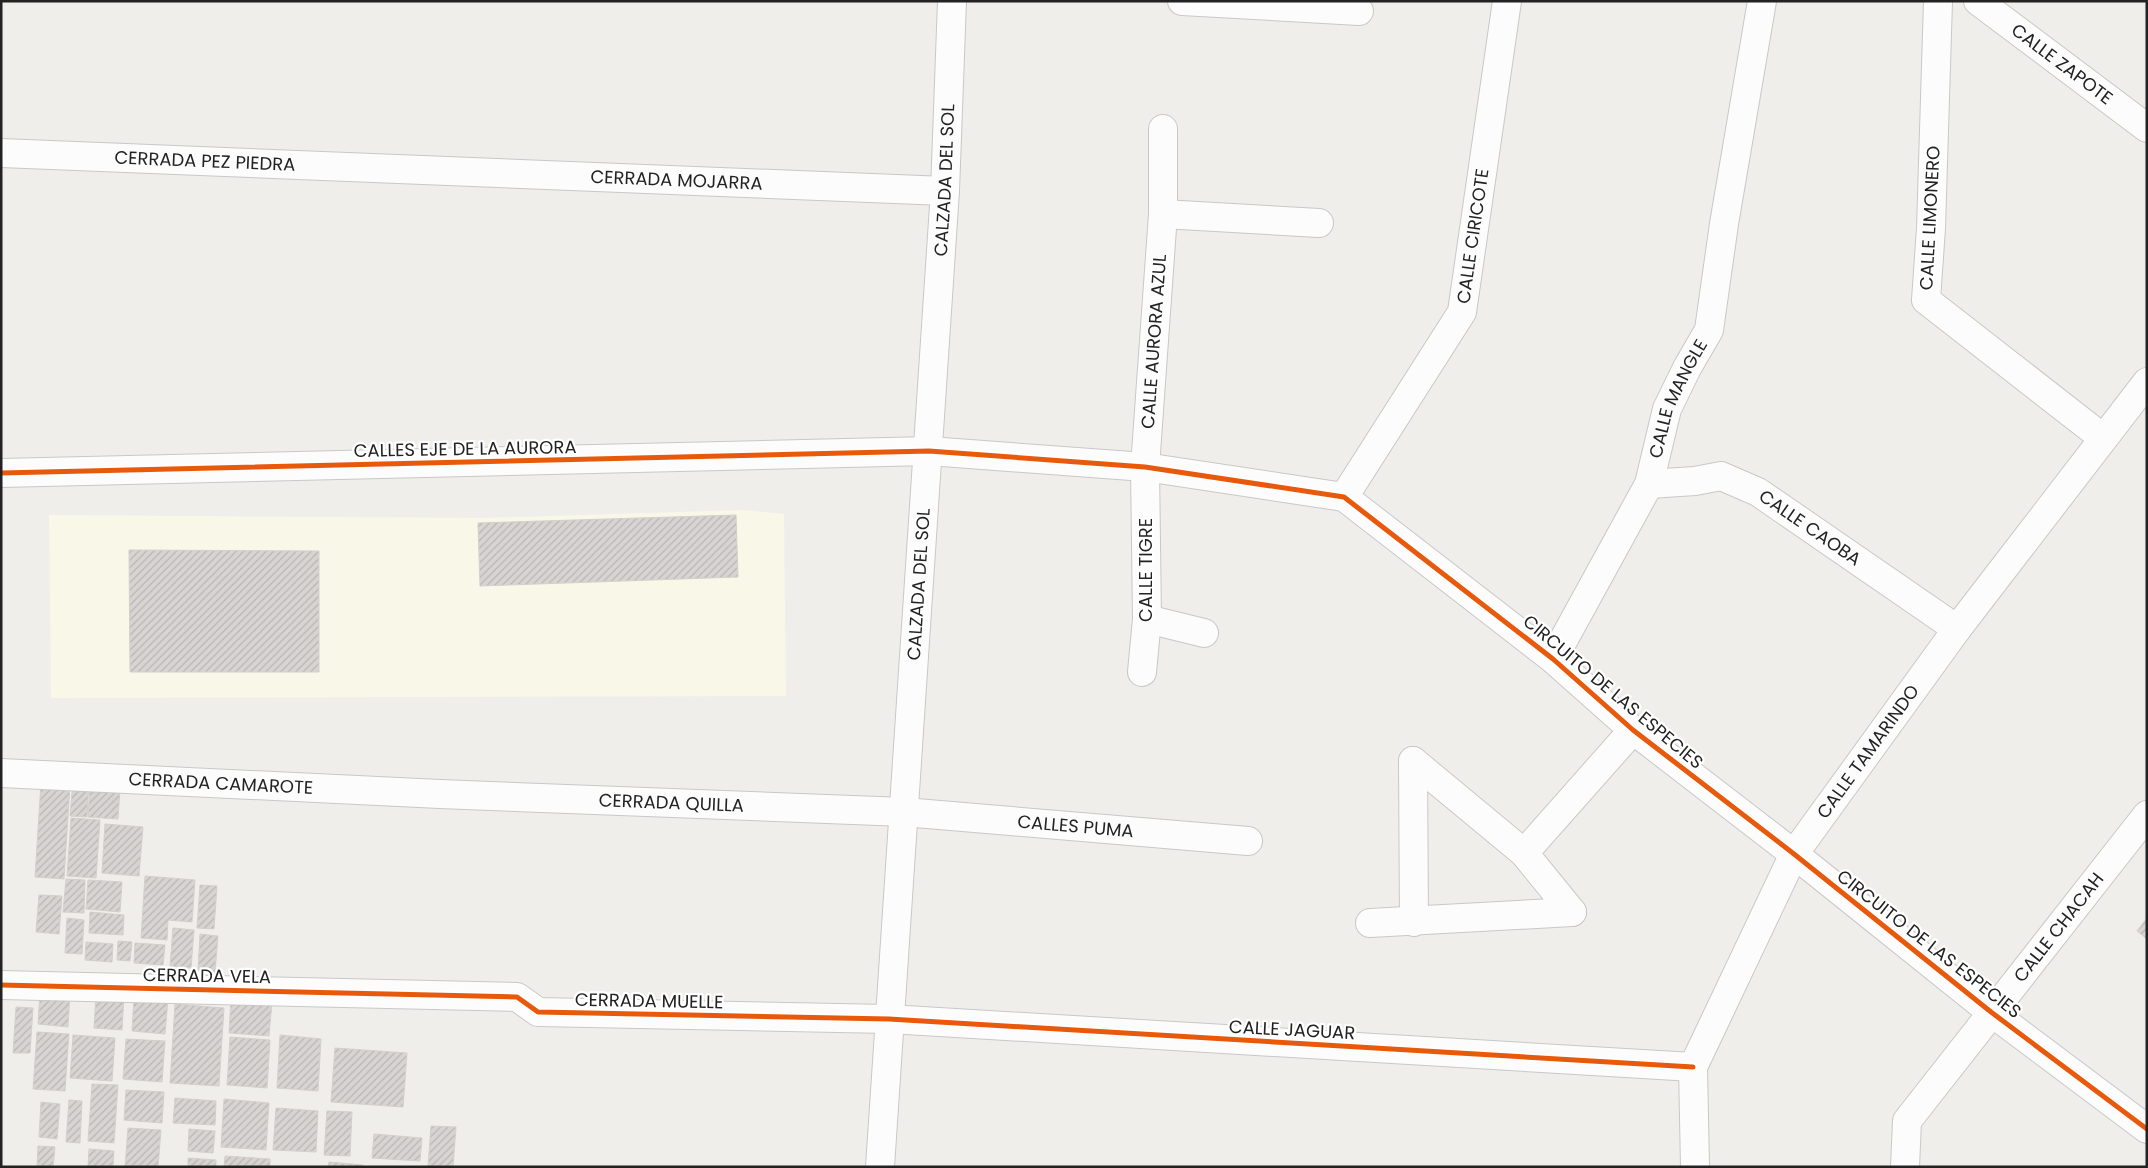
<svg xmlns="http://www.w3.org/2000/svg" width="2148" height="1168" viewBox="0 0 2148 1168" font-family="Poppins,sans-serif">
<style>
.education{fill:#f8f7e8}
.building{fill:url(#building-hatch);stroke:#d3d0cc}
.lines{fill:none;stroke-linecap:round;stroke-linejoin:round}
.minor-casing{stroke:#c9c8c7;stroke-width:30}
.minor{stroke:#fdfcfc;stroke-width:28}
.cycleway-casing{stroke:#fff;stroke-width:8}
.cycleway{stroke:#e8590c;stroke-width:5}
.labels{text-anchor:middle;stroke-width:4.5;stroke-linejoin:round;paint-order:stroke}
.street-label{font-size:18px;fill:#222;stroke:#fff}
</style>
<defs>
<pattern id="building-hatch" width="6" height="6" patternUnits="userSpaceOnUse" patternTransform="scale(1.25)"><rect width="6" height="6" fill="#d7d4d2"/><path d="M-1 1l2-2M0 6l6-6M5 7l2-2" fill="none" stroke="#b8b6b4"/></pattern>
</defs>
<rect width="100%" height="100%" fill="#f0eeeb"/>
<path class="education" d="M743,510l41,4 2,182 -735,2 -2,-183 436,3z"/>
<g class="building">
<path d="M736,515l2,62 -258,9 -2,-63z"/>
<path d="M129,550l190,1v121h-189z"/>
<path d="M73,781l16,1 -2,35 -17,-1z"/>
<path d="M41,783l29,2 -6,94 -29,-2z"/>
<path d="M90,787l30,2 -2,30 -30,-2z"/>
<path d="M71,818l29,2 -4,58 -29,-2z"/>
<path d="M105,824l38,3 -4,49 -37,-3z"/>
<path d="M145,876l50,4 -3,42 -24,-2 -1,20 -26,-2z"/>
<path d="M66,879l19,1 -1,33 -21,-1z"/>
<path d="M88,880l34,2 -2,30 -34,-3z"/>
<path d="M200,885l17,1 -3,43 -17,-1z"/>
<path d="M39,895l23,1 -3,38 -23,-2z"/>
<path d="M90,912l34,3 -1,20 -34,-2z"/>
<path d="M67,918l17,2 -2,34 -17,-1z"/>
<path d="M2147,918v21l-10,-8z"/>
<path d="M173,928l21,2 -3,38 -21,-2z"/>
<path d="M200,934l18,2 -3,36 -17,-2z"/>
<path d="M118,941l14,1 -2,19 -13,-1z"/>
<path d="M86,942l27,2 -1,18 -27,-2z"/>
<path d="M135,943l30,2 -2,20 -29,-2z"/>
<path d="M40,992l30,1 -2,34 -30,-3z"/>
<path d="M96,994l28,2 -2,34 -28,-2z"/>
<path d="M134,997l34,2 -3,35 -33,-3z"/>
<path d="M231,999l41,3 -3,34 -40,-3z"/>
<path d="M175,1004l49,4 -5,78 -49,-3z"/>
<path d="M16,1007l17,1 -3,45h-17z"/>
<path d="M37,1032l32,2 -4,57 -32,-2z"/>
<path d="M73,1035l42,3 -3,43 -42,-3z"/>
<path d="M280,1035l41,4 -3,52 -41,-3z"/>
<path d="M230,1037l40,3 -3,48 -40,-3z"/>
<path d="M126,1039l39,2 -3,41 -39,-3z"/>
<path d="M335,1048l72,5 -4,54 -72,-5z"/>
<path d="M92,1084l26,1 -4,58 -26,-2z"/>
<path d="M126,1090l38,2 -2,31 -38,-3z"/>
<path d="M175,1098l41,3 -1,24 -42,-2z"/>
<path d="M224,1099l45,4 -3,47 -45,-3z"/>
<path d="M69,1100l13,1 -2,42 -14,-1z"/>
<path d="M41,1102l19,2 -3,35 -18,-2z"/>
<path d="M276,1108l42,3 -2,41 -43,-2z"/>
<path d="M327,1111l25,1 -2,44 -26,-1z"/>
<path d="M431,1126l25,1 -3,40h-25z"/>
<path d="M128,1128l33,2 -3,37h-33z"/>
<path d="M189,1129l26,2 -2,22 -25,-2z"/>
<path d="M374,1134l48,4 -2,23 -48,-3z"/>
<path d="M38,1146l17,1 -2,20h-16z"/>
<path d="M89,1149l25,2 -1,16h-25z"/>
<path d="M225,1156l45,3v8h-46z"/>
<path d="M188,1158l28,2v7h-28z"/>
<path d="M329,1162l34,3v2h-35z"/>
</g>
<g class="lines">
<g class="minor-casing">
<g id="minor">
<path d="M1182,1l177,10"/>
<path d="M1938,1l-7,227 -5,72 177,138"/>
<path id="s1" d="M1978,1l169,127"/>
<path id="s2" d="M1,153l944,38"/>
<path d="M1163,214l156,9"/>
<path d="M1,473l928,-22 216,16 199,30 209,162 80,71 161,124 197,158 156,117"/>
<path id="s3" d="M1649,484l46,-3 26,-5 37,16 199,137"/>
<path id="s4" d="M1344,497l118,-185 45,-311"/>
<path d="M1147,619l57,14"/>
<path id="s5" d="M1553,659l96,-175 18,-75 20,-41 22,-38 15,-106 38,-223"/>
<path id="s6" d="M1142,672l5,-53 -2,-152 18,-253v-85"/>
<path d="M1413,761l111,92 48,59"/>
<path d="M1413,761l1,161"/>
<path id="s7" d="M1,773l439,21 464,18 344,29"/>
<path d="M1524,853l109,-123"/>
<path d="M1370,923l202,-11"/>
<path d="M1,985l516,12 21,15 351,7 804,48"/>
<path id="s8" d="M880,1167l65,-976 7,-190"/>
<path id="s9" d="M1695,1167l-2,-100 101,-213 163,-225 190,-247"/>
<path id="s10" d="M1905,1167l2,-46 240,-306"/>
</g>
</g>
<use href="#minor" class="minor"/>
<g class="cycleway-casing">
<g id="cycleway">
<path d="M1,473l928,-22 216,16 199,30 209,162 80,71 161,124 197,158 156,117"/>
<path d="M1,985l516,12 21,15 351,7 804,48"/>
</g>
</g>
<use href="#cycleway" class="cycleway"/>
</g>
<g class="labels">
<g class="street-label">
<text dy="6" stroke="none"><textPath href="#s1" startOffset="105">CALLE ZAPOTE</textPath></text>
<text dy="6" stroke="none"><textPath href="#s2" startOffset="204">CERRADA PEZ PIEDRA</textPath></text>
<text dy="6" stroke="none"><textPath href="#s8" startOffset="989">CALZADA DEL SOL</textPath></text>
<text dy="6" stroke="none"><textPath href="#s2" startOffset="676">CERRADA MOJARRA</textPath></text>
<text transform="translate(1930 218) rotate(-87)" y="6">CALLE LIMONERO</text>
<text dy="6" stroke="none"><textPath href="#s4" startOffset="296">CALLE CIRICOTE</textPath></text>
<text dy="6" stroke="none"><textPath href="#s6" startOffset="331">CALLE AURORA AZUL</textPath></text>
<text dy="6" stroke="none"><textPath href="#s5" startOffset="290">CALLE MANGLE</textPath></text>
<text transform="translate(465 449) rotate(-1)" y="6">CALLES EJE DE LA AURORA</text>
<text dy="6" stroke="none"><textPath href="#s3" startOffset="176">CALLE CAOBA</textPath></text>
<text transform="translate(1146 570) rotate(-90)" y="6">CALLE TIGRE</text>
<text dy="6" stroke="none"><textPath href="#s8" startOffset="584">CALZADA DEL SOL</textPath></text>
<text transform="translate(1613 692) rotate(40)" y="6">CIRCUITO DE LAS ESPECIES</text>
<text dy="6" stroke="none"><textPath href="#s9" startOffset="462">CALLE TAMARINDO</textPath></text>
<text dy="6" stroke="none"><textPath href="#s7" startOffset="220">CERRADA CAMAROTE</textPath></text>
<text dy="6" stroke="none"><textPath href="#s7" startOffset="671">CERRADA QUILLA</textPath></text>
<text dy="6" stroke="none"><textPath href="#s7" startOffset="1076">CALLES PUMA</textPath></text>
<text dy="6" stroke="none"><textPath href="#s10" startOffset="292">CALLE CHACAH</textPath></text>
<text transform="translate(1929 944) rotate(38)" y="6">CIRCUITO DE LAS ESPECIES</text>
<text transform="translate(207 976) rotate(1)" y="6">CERRADA VELA</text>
<text transform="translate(649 1001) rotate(1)" y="6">CERRADA MUELLE</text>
<text transform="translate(1292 1030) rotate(3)" y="6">CALLE JAGUAR</text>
</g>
</g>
<rect width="2148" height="1168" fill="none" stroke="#222222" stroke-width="5"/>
</svg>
